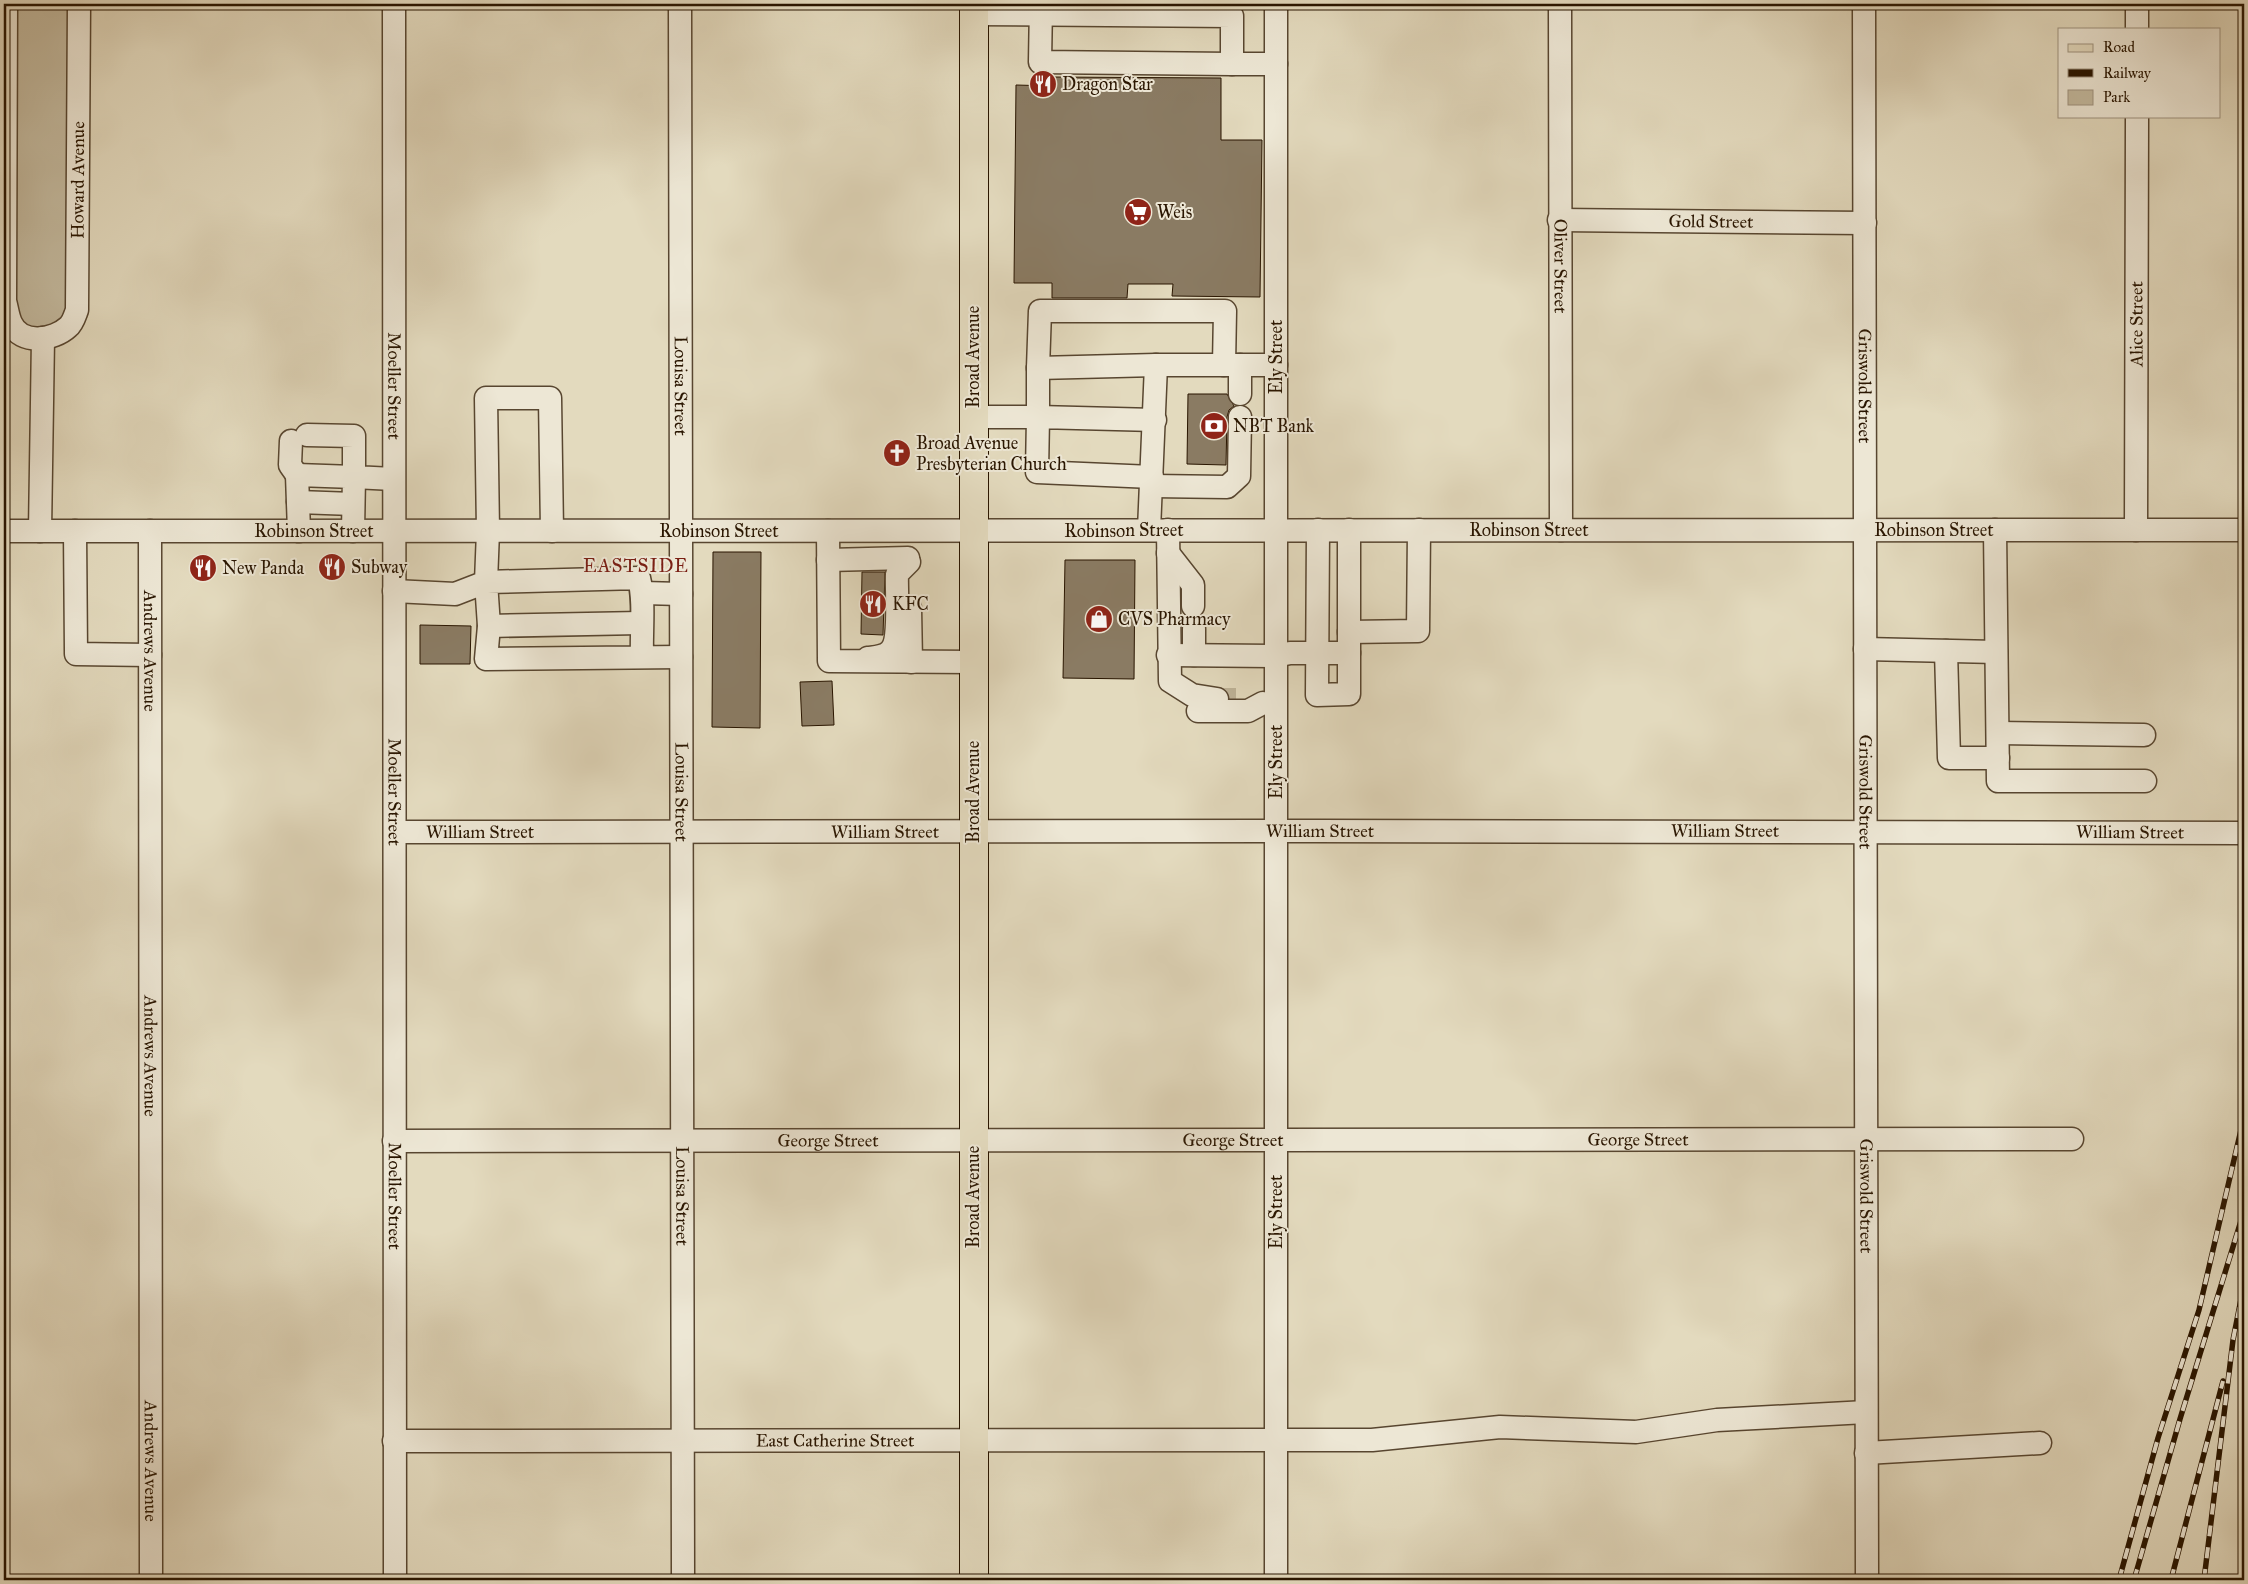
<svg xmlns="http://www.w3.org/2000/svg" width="2248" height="1584" viewBox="0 0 2248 1584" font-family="'IM FELL Great Primer',serif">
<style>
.green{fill:#c3b99e;stroke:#76674f}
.building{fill:#8a7b63;stroke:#291500}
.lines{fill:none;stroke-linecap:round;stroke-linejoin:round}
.minor-tunnel{stroke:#beb398;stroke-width:22;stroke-dasharray:22 11;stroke-linecap:butt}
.minor-casing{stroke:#584630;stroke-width:25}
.major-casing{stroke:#291500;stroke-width:30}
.minor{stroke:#ede7d5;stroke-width:22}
.major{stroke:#e3dabe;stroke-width:28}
.rail-casing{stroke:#291500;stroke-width:5.5}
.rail{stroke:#ede7d5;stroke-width:4;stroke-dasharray:11;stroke-linecap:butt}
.labels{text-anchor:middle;stroke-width:4;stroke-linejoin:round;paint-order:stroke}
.poi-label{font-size:18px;fill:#291500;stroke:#ede7d5;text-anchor:start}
.street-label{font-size:18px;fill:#291500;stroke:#ede7d5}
.neighbourhood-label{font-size:19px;letter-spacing:1px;fill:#7a1f14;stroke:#ede7d5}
</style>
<rect width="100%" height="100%" fill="#e3dabe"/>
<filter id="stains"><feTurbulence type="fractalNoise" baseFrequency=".004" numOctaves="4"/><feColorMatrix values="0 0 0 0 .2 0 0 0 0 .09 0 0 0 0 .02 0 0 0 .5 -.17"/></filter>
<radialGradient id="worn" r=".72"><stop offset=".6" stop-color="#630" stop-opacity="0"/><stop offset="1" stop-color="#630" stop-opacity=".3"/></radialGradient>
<path class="green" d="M5,4h73l-1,306 -26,28 -40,-13z"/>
<g class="building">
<path d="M1052,77l169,1v62h41l-2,157 -88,-1 1,-12h-45l-1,14h-75v-15h-38l2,-198 36,1z"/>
<path d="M1188,394h39l7,12 -5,4 -2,7 -1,48 -39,-1z"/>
<path d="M713,552h48l-1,176 -48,-1z"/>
<path d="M1065,560h70l-1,119 -71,-1z"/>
<path d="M862,572h23l-2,63 -22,-1z"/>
<path d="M420,625l51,1 -1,38h-50z"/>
<path d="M832,681l2,44 -32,1 -2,-44z"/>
</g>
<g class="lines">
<path class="minor-tunnel" d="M1217,699h19"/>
<g class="minor-casing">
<g id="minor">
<path id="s1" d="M6,4l-1,297c2,7 3,16 6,22 10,23 43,17 57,4 5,-4 7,-12 9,-17l2,-306"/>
<path id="s2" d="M394,4l1,1576"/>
<path id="s3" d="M680,4l3,1576"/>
<path d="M1041,4l-1,58 192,2"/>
<path id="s4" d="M1560,4l1,526"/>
<path id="s5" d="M1864,4l3,1576"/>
<path d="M974,14l258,2v48h44"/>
<path d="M2137,29v-25"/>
<path id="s6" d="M1559,220l306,3"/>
<path d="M1240,365v29"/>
<path d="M1038,368l2,-57h185l-1,54"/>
<path d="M973,417h65v-49l118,-3"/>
<path d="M307,435l47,1v41l39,2"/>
<path d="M291,441l-1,24 7,10"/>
<path d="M1152,477l-115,-5 1,-55 117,3"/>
<path d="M1152,486l75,1 12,-11 1,-59"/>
<path d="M298,502l55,2"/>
<path d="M1149,530l7,-165h120"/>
<path d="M1168,530l2,151 22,14 25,4"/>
<path d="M1318,530l-1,165 32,-1v-41"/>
<path d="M1995,530l3,251h147"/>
<path id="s7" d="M2136,530l1,-414"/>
<path id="s8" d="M4,531l2240,-1"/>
<path d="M40,531l3,-193"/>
<path d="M75,531l1,123 74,1"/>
<path id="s9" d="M150,531l1,1049"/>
<path d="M299,531l-2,-56 57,2 -1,54"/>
<path d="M828,531l1,130 144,1"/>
<path d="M1168,553l25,32v21"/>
<path d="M828,560l80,-2"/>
<path d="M394,591l61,3 31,-12 2,-51 -2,-133h64l2,133"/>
<path d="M643,593l38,1"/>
<path d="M910,608l1,54"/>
<path d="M489,626l151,-3"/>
<path d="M1194,629v26"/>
<path d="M1349,632l69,-1 1,-101"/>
<path d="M1865,649l131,3"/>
<path d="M1946,651l3,107h49"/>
<path d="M1168,655l107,1 15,-3h59v-123"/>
<path d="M642,657c-1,-26 3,-54 -3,-79l-153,4 3,44 -3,33 195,-2"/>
<path d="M868,658c8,-1 16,-1 22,-7 11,-10 6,-62 7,-77l12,-12"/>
<path d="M1198,711h50l15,-8"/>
<path d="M1998,733l146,2"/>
<path id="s10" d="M395,832c616,1 1233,-4 1849,1"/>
<path id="s11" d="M394,1141l1678,-2"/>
<path id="s12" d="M394,1441l978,-1 128,-13 136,5 81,-12 149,-8"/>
<path d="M1866,1453l174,-10"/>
<path d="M1276,1580v-1576"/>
</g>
</g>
<g class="major-casing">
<path id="major" d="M974,4v1576"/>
</g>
<use href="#minor" class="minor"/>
<use href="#major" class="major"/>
<g class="rail-casing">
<g id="rail">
<path d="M2119,1580l39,-142 41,-128 45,-193"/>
<path d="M2134,1580l46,-161 64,-208"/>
<path d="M2171,1580l52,-199"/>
<path d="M2204,1580l29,-240 11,-56"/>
</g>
</g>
<use href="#rail" class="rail"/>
</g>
<defs>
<g id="restaurant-disc" transform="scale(1.4375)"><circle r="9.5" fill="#8f2418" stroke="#ede7d5"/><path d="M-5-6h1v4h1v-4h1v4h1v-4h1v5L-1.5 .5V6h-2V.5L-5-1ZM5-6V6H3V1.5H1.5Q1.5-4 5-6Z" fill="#fff"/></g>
<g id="supermarket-disc" transform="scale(1.4375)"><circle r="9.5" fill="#8f2418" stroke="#ede7d5"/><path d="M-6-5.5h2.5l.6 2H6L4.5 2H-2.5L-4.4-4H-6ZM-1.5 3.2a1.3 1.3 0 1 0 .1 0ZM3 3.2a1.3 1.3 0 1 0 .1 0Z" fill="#fff"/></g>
<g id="bank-disc" transform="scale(1.4375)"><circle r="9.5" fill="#8f2418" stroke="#ede7d5"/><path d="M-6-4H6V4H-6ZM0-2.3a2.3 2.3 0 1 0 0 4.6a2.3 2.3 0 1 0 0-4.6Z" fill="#fff"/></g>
<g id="church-disc" transform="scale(1.4375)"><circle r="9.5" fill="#8f2418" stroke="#ede7d5"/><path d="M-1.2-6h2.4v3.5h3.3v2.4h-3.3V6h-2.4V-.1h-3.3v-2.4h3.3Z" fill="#fff"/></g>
<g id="shop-disc" transform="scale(1.4375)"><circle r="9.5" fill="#8f2418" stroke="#ede7d5"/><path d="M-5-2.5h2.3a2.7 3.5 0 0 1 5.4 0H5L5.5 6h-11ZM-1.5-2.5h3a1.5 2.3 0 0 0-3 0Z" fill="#fff"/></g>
</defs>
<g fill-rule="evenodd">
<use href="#restaurant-disc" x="1043" y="84"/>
<use href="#supermarket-disc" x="1138" y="212"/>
<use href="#bank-disc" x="1214" y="426"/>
<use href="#church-disc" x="897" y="453"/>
<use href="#restaurant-disc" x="332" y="567"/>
<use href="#restaurant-disc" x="203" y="568"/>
<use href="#restaurant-disc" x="873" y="604"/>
<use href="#shop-disc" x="1099" y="619"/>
</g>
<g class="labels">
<g class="poi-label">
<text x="1062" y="90">Dragon Star</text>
<text x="1157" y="218">Weis</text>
<text x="1233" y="432">NBT Bank</text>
<text x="916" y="449">Broad Avenue<tspan x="916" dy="21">Presbyterian Church</tspan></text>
<text x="351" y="573">Subway</text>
<text x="222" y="574">New Panda</text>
<text x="892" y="610">KFC</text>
<text x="1118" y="625">CVS Pharmacy</text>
</g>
<g class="street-label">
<text dy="6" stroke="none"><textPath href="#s1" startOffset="535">Howard Avenue</textPath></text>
<text dy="6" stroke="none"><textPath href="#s6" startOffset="152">Gold Street</textPath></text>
<text dy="6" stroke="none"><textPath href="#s4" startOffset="262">Oliver Street</textPath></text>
<text dy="6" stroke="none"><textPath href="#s7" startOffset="206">Alice Street</textPath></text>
<text transform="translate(973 357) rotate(-90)" y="6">Broad Avenue</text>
<text transform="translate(1276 357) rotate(-90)" y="6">Ely Street</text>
<text dy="6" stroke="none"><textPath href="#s2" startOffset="382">Moeller Street</textPath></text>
<text dy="6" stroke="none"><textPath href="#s3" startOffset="382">Louisa Street</textPath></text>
<text dy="6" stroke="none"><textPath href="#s5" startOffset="382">Griswold Street</textPath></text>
<text dy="6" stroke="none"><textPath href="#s8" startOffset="1120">Robinson Street</textPath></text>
<text dy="6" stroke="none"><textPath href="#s8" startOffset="1525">Robinson Street</textPath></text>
<text dy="6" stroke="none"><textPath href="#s8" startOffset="1930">Robinson Street</textPath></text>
<text dy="6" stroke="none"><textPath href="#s8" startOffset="310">Robinson Street</textPath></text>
<text dy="6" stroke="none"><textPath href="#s8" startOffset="715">Robinson Street</textPath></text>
<text dy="6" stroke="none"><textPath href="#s9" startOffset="120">Andrews Avenue</textPath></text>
<text transform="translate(1276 762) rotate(-90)" y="6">Ely Street</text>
<text dy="6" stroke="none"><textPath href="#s2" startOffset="788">Moeller Street</textPath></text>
<text dy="6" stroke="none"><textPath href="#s3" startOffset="788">Louisa Street</textPath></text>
<text transform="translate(973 792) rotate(-90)" y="6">Broad Avenue</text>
<text dy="6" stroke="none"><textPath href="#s5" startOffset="788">Griswold Street</textPath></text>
<text dy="6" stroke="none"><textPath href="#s10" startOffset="925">William Street</textPath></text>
<text dy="6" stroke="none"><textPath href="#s10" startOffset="1330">William Street</textPath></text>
<text dy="6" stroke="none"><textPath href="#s10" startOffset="85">William Street</textPath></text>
<text dy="6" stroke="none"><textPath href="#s10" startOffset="490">William Street</textPath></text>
<text dy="6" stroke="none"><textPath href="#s10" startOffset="1735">William Street</textPath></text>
<text dy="6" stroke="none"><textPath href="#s9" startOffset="525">Andrews Avenue</textPath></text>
<text dy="6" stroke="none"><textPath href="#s11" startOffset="1244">George Street</textPath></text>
<text dy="6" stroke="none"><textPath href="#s11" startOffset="434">George Street</textPath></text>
<text dy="6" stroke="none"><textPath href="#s11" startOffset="839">George Street</textPath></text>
<text dy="6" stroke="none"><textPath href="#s2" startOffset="1192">Moeller Street</textPath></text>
<text dy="6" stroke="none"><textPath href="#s3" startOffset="1192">Louisa Street</textPath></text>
<text transform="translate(973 1197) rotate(-90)" y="6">Broad Avenue</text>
<text dy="6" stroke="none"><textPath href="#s5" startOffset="1192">Griswold Street</textPath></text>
<text transform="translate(1276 1212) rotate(-90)" y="6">Ely Street</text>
<text dy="6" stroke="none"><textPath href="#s12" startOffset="441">East Catherine Street</textPath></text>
<text dy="6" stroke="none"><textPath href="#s9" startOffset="930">Andrews Avenue</textPath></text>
</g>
<g class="neighbourhood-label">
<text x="636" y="572">EASTSIDE</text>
</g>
</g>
<rect width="2248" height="1584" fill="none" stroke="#e3dabe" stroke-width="20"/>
<rect x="5" y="5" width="2238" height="1574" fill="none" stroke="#291500" stroke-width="2.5"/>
<rect x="10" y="10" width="2228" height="1564" fill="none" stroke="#291500"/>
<rect x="2058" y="28" width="162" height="90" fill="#ede7d5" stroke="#9f9380"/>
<rect x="2068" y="44" width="25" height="8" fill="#e3dabe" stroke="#9f9380"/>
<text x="2103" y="52" font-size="15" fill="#291500">Road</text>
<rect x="2068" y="69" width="25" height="8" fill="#291500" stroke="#9f9380"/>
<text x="2103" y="78" font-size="15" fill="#291500">Railway</text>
<rect x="2068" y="90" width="25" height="15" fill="#c3b99e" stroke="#9f9380"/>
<text x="2103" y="102" font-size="15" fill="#291500">Park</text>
<rect width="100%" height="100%" filter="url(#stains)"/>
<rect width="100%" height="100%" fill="url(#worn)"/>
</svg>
